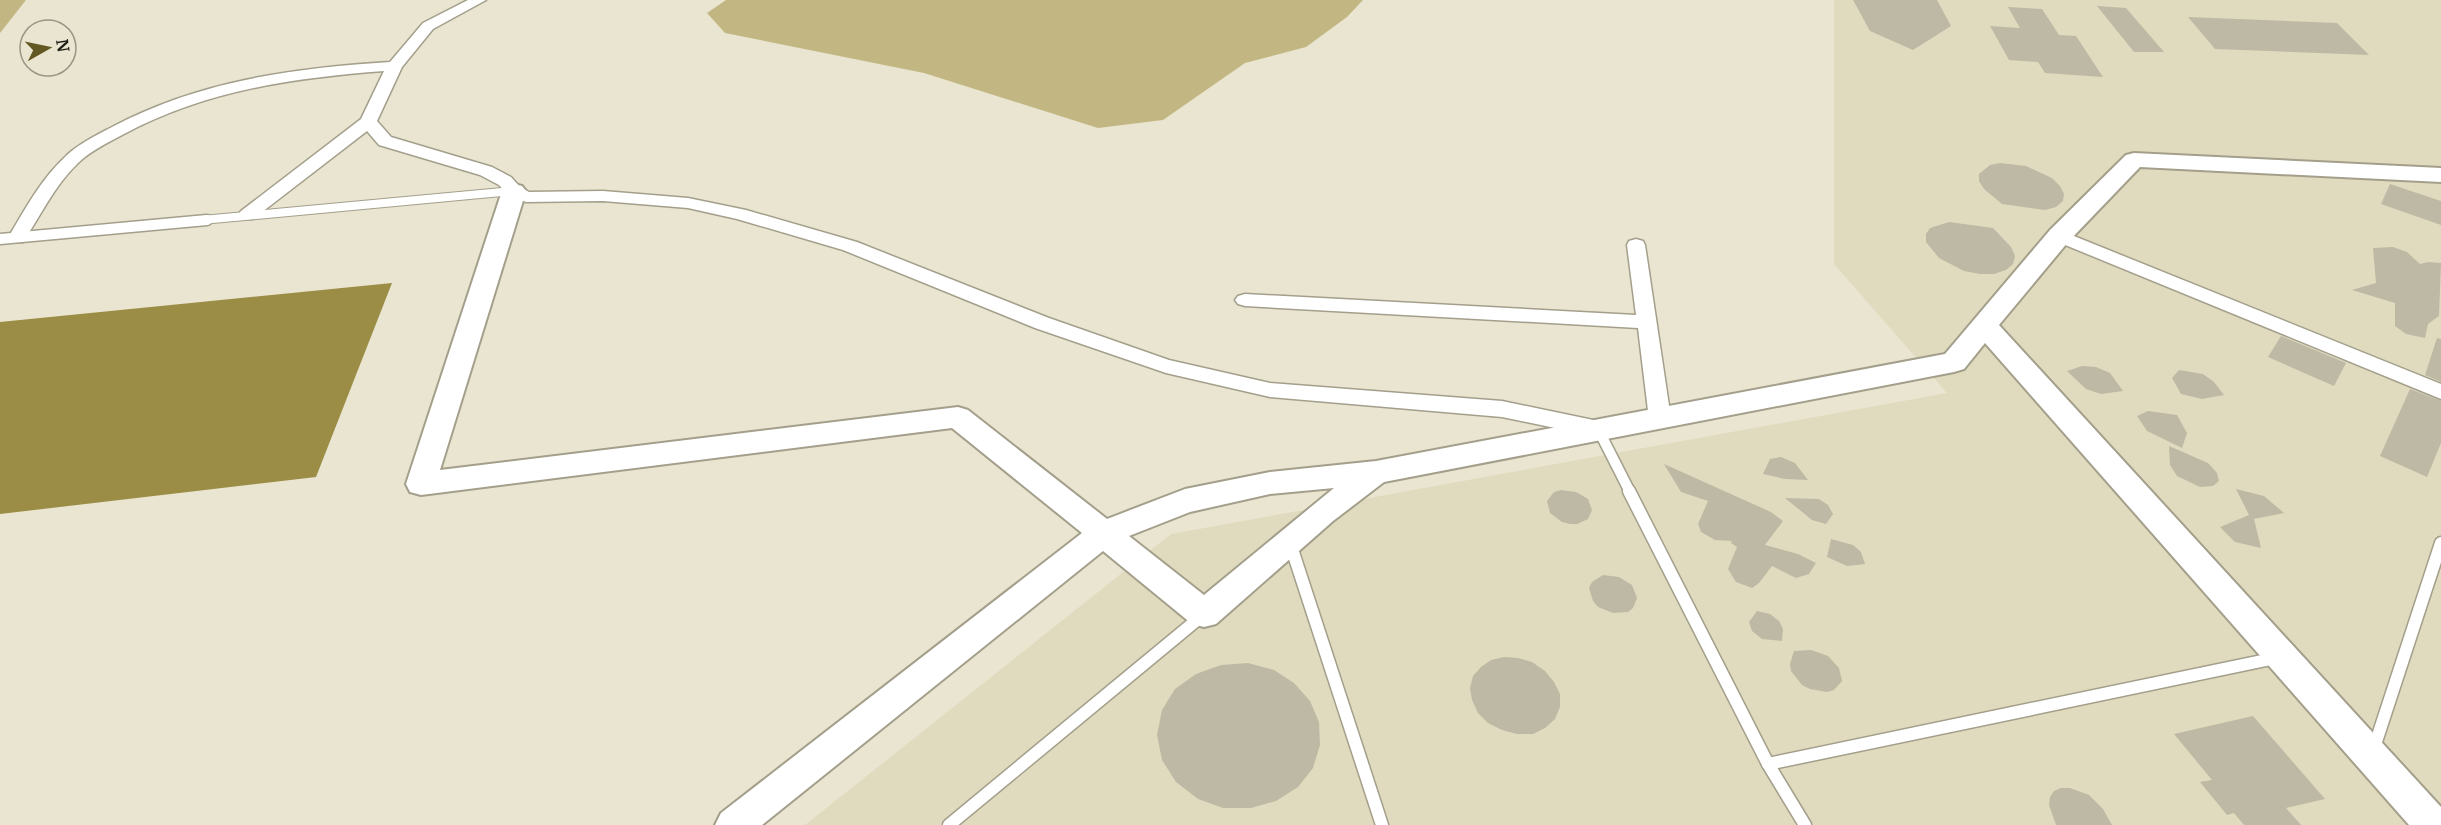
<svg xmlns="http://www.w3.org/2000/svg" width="2441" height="825" viewBox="0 0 2441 825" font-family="Merriweather,serif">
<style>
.built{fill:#e0dbbe}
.green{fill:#c2b782}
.water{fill:#9b8d45}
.building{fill:#bdb9a4}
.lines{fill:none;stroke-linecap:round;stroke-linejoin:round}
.lane-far2-casing{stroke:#a39f8b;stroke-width:10}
.lane-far1-casing{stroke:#a39f8b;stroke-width:13}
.lane-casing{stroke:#a39f8b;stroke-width:15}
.street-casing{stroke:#a39f8b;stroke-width:3}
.secondary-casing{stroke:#a39f8b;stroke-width:4}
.lane-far2{stroke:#fff;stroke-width:8}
.lane-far1{stroke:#fff;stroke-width:10}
.lane{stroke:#fff;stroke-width:12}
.street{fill:#fff;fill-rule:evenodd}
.secondary{fill:#fff;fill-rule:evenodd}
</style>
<rect width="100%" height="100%" fill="#e9e5d0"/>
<path class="built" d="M1834,0h607v825h-1636l366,-291 776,-141 -113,-129z"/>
<g class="green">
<path d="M0,0h26l-26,33z"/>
<path d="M726,0h637l-16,17 -41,30 -61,16 -82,57 -65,8 -174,-55 -199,-40 -18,-20z"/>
</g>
<path class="water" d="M392,283l-76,194 -316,37v-192z"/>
<g class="building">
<path d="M1853,0h84l14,26 -38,24 -43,-19z"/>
<path d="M2097,6l29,2 38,44h-30z"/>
<path d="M2008,7l34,2 17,26 17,1 27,41 -58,-4 -7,-11 -29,-2 -19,-34 30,2z"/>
<path d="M2188,17l149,6 32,32 -154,-6z"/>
<path d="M2000,163l26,3 26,12 8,8 4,8 -1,7 -7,6 -11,3 -43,-6 -18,-15 -5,-8v-7l11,-9z"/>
<path d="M2390,184l51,17v24l-60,-21z"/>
<path d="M1949,222l44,6 18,19 4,9 -2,8 -7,6 -12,4h-14l-16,-3 -25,-13 -13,-16v-8l4,-6z"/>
<path d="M2393,247l14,5 13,12 8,-2 13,1 -2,53 -11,8 -3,14 -19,-4 -11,-8v-23l-43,-13 24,-7 -3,-35z"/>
<path d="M2281,336l65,27 -12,23 -66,-29z"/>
<path d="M2437,338l4,1v43l-16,-7z"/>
<path d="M2082,366l14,1 14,6 13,18 -22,3 -15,-5 -19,-18z"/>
<path d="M2179,370l24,4 11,8 10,13 -22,4 -21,-5 -9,-16z"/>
<path d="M2410,389l31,12v42l-14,34 -47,-21z"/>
<path d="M2148,411l29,4 10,18 -5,15 -35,-17 -10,-15z"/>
<path d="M2169,446l39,17 9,10 2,8 -6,5 -13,1 -23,-11 -7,-11z"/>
<path d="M1781,457l14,6 13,17 -23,-1 -22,-5 7,-15z"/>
<path d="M1664,464l107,48 12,9 -18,24 33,9 18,9 -7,11 -13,4 -24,-12 -13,17 -7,5 -16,-6 -8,-13 9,-22 -6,-4 1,-2 -17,-1 -14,-8 -3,-8 10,-23 -27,-9z"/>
<path d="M2236,489l28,7 20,17 -30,6 7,29 -26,-6 -15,-15 29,-12z"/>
<path d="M1561,490l15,2 12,7 4,11 -4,9 -11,5h-7l-8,-2 -12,-9 -3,-12 7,-9z"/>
<path d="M1785,498l34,1 9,6 5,9 -7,10 -14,-4z"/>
<path d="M1831,539l22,6 8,7 4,12 -18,2 -20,-9z"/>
<path d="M1603,575l16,2 13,8 5,13 -4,10 -5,4 -15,1 -15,-6 -5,-6 -4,-13 3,-6z"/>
<path d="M1757,611l13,3 9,7 4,8 -1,12 -20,-2 -10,-8 -3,-9z"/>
<path d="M1811,650l17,6 11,12 3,13 -8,9 -7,2 -17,-3 -8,-4 -11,-14 -1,-7 4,-13z"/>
<path d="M1504,657l14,1 14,4 13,9 9,11 6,12v13l-5,12 -10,9 -12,6h-16l-15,-4 -14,-7 -10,-10 -6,-13 -2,-12 3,-12 8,-9 10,-7z"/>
<path d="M1248,663l26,7 20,13 16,18 9,21 1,23 -7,23 -15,19 -22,14 -25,7h-28l-25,-9 -22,-17 -14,-22 -5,-25 5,-25 13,-21 21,-15 25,-9z"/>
<path d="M2253,716l72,83 -39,9 15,17h-57l-10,-12 -7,2 -27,-33 12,-2 -38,-46z"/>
<path d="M2061,788h9l19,7 14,14 9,16h-56l-7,-20 1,-8 4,-6z"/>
</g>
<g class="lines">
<g class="lane-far2-casing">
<path id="lane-far2" d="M191,221l322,-30"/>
</g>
<g class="lane-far1-casing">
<g id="lane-far1">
<path d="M0,239l207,-19"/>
<path d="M1598,429l32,63"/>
</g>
</g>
<g class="lane-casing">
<g id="lane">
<path d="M1629,491l139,273 37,61"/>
<path d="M1290,543l92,282"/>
<path d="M2373,751l68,-208"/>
<path d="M1768,764l508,-106"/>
<path d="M949,825l254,-210"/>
</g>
</g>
<g class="street-casing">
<g id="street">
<path d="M468,0h18l-53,29 -31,38 -25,54 14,16 101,30 19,10 9,10 9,5 74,-1 85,7 58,12 111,32 192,76 120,42 101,23 232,18 96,20 8,3 3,5 -3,5 -8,3 -96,-20 -232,-20 -104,-24 -131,-45 -192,-78 -106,-31 -49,-11 -85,-7 -77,1 -18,-7 -9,-10 -19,-10 -101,-30 -12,-14 -114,88h-12l-3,-4 3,-4 120,-92 23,-48c-91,7 -178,19 -260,63 -15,8 -34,17 -46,29 -24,23 -37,52 -55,79h-12l-3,-4c17,-29 33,-59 58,-82 12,-12 31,-21 46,-29 87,-46 181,-59 278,-65l33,-39z"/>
<path d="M2059,230l382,154v15l-388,-159 -3,-4 3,-4z"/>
<path d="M1636,239l7,2 2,4 26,174 -4,5 -7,3 -7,-3 -4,-5 -11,-91 -393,-22 -7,-2 -3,-4 3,-4 7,-2 391,21 -9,-70 2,-4z"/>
</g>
</g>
<g class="secondary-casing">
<path id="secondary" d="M2134,153l307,15v14l-301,-15 -72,75 -69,83 442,482v18h-32l-424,-482 -21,26 -10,3 -570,110 -51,39 -117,103 -12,3 -12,-3 -89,-73 -341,274h-47l6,-12 361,-280 -130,-105 -531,67 -11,-3 -4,-8 96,-293 4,-5 8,-2 8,2 4,5 -86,279 518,-63 10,3 139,109 78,-30 85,-17 106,-11 569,-107 105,-124 76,-75zM1334,488l-130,107 -75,-59 61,-24 80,-18z"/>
</g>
<use href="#lane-far2" class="lane-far2"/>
<use href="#lane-far1" class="lane-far1"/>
<use href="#lane" class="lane"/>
<use href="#street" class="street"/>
<use href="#secondary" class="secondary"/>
</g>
<g transform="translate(48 48) rotate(81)"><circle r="28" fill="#e9e5d0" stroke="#989586" stroke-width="1.5"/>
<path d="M0-4.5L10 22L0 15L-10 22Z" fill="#625824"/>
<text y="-9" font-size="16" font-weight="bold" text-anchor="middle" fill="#1f1e16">N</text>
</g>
</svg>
